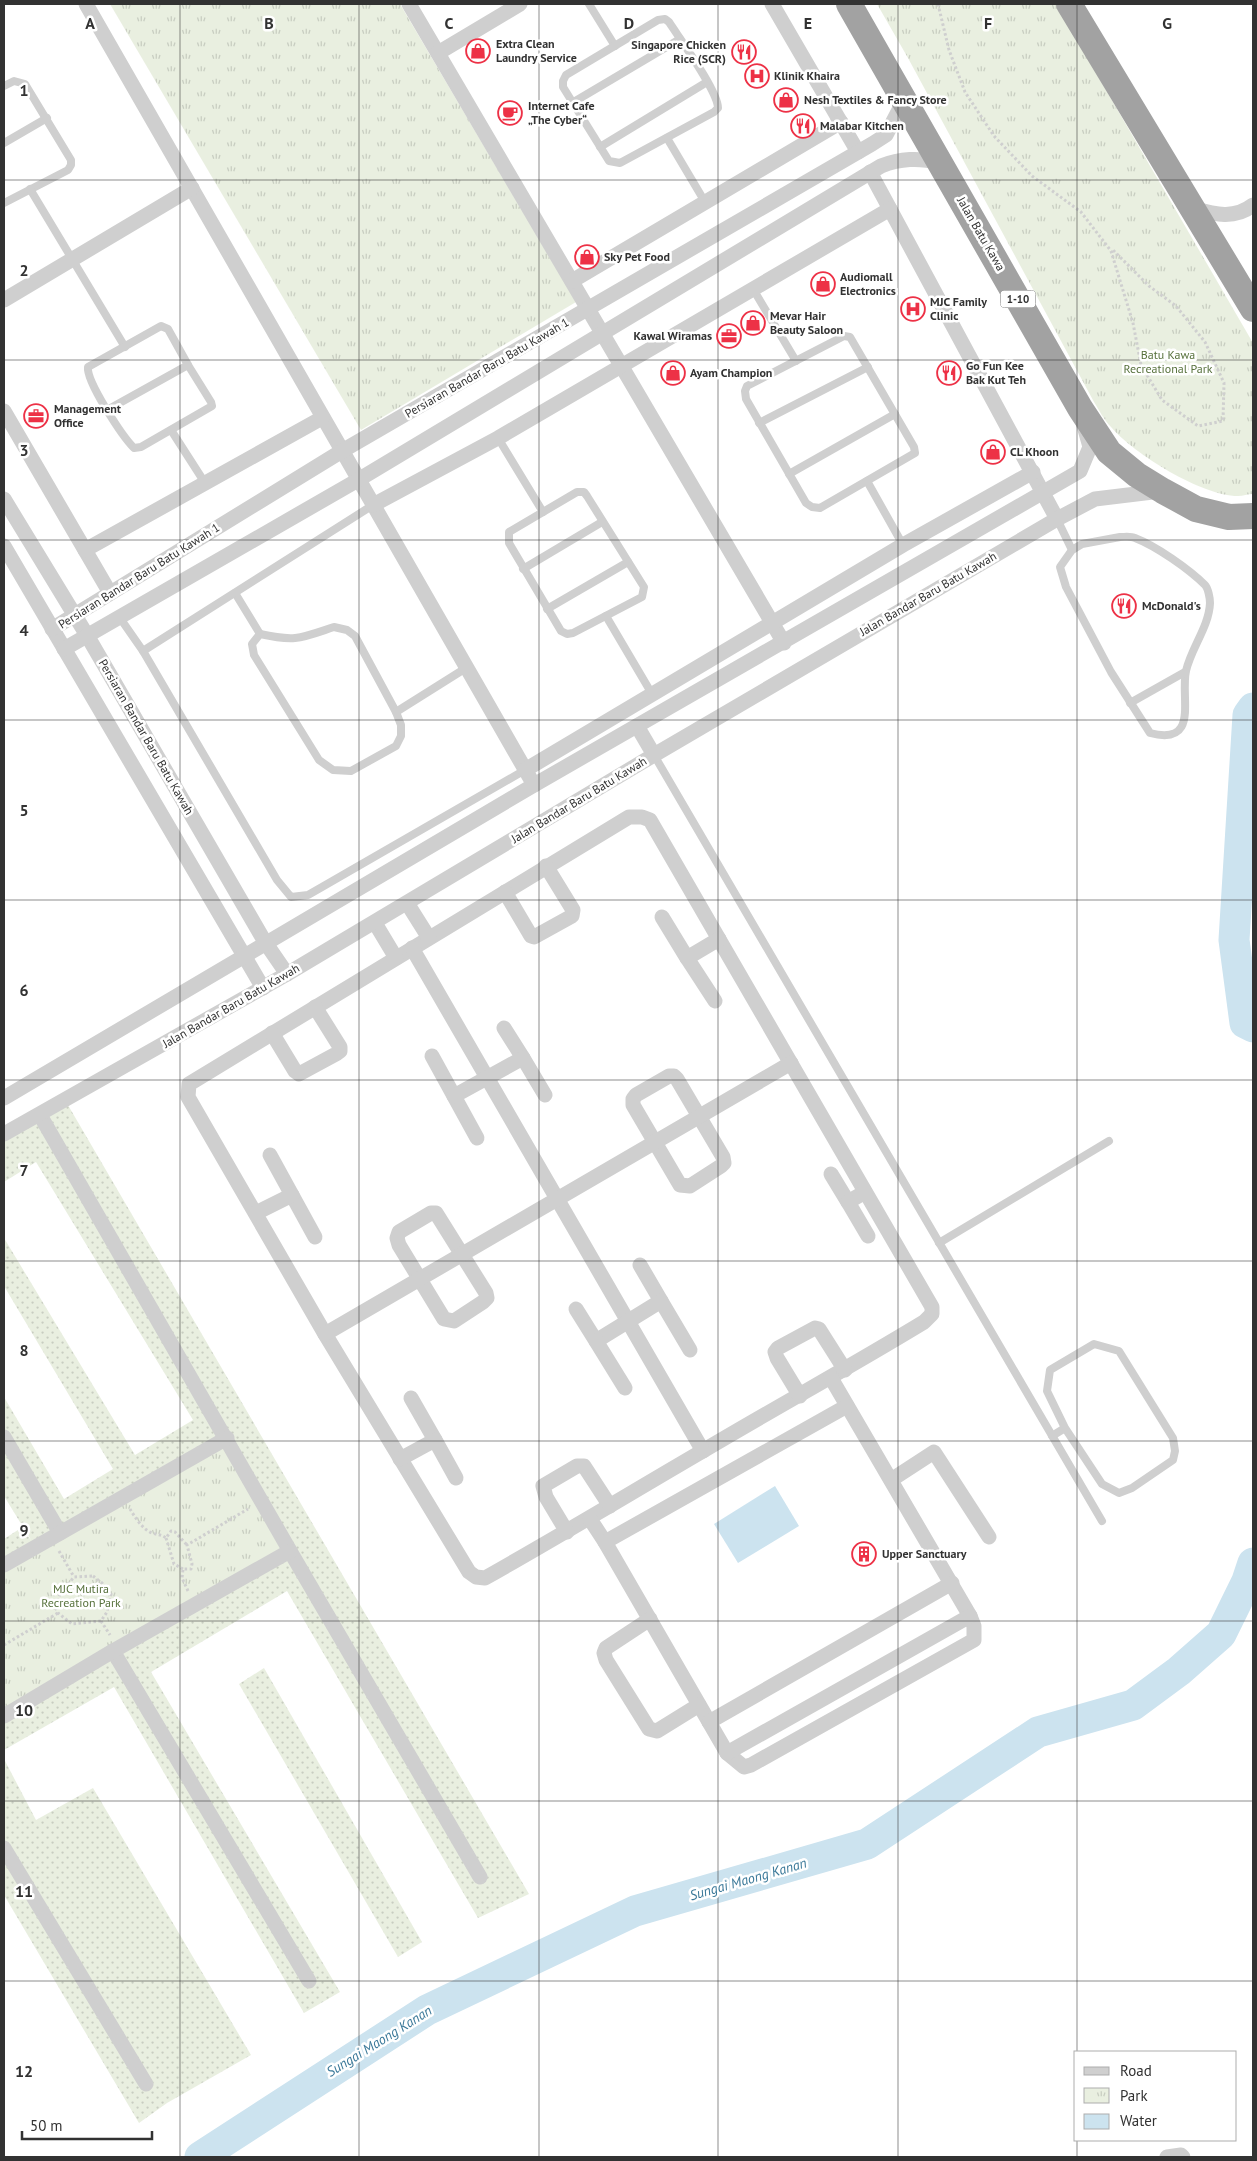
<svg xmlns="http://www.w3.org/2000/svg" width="1257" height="2161" viewBox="0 0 1257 2161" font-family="'PT Sans',sans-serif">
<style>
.grass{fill:url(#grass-dots)}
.park{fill:url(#park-tufts)}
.water{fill:#cce3ef}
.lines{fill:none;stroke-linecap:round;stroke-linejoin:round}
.river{stroke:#cce3ef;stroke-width:31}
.path{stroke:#cfcfcf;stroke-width:3;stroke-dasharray:2.5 2.5;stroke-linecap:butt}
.service{stroke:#cfcfcf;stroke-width:8}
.minor{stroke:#cfcfcf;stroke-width:15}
.trunk{stroke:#a2a2a2;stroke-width:26}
.grid{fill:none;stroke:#323232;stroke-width:1;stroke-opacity:0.55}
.labels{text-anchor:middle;stroke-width:5;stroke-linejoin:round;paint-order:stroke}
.shield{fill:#fff;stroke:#707070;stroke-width:1}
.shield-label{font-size:11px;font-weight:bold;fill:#323232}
.poi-label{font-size:12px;font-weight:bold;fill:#323232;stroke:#fff;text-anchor:start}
.street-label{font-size:12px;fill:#323232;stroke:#fff}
.park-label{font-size:12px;fill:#57713c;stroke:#fff}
.water-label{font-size:14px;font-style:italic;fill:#3b7999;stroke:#fff}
.grid-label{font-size:16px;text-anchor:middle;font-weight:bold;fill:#323232;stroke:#fff;stroke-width:5;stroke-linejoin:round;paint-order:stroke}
</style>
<defs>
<pattern id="grass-dots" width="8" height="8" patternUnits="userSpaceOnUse" patternTransform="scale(1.25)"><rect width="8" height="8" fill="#e9efe0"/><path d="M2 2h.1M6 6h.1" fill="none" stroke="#c8cdc1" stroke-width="1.8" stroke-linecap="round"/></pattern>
<pattern id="park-tufts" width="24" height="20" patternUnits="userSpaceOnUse" patternTransform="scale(1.25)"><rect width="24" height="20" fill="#e9efe0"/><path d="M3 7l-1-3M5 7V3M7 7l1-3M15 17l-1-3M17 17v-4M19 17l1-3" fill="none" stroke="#c8cdc1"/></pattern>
</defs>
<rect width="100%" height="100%" fill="#fff"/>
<g class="grass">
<path d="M65,1100l464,794 -51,24 -191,-327 -136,81 189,320 -36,21 -190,-326 -110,63v-34l114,-68 109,-209 -223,126v-26l17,-11 10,12 -27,-44v-99l60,102 49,-30 -109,-183v-48l131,217 58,-35 -157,-258 -32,20v-48z"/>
<path d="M264,1668l158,274 -24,15 -159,-273z"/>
<path d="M4,1759l32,61 57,-32 158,267 -84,48 -28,20 -135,-228z"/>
</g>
<g class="park">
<path d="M110,4h290l176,298 -215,128z"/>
<path d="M877,4h179l197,339v151c-5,0 -10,2 -15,2 -36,0 -104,-42 -127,-69 -7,-7 -12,-17 -17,-25l-186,-344z"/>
<path d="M227,1438l63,113 -286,166v-152z"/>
</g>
<path class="water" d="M775,1486l24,40 -61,37 -24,-39z"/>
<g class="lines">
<g class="river">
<path d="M1253,708l-5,7 -14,225 11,83 8,4"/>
<path d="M200,2157l227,-147 208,-99 232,-67 171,-112 95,-27 46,-34 42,-37 26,-53 6,-18"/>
</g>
<g class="path">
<path d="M938,4l11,46 16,42 29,44 38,40 49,36 30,39 22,72 8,42 21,35 36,26 25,-5 1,-38 -19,-41 -29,-36 -27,-20 -36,-36"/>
<path d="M130,1509c5,8 12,20 22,24 5,2 9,1 14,5l5,-7 4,1 12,13"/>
<path d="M166,1538l8,26 9,5"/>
<path d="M59,1551l15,26"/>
<path d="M93,1576l9,7 9,11 -4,18 -6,9 -29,3 -14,-11 -3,-6 5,-13 14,-17z"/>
<path d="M188,1591l-6,-13 1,-9h8l1,-5 -5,-19 61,-36"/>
<path d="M101,1621l9,14"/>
<path d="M4,1645l54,-32"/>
</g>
<g class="service">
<path d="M589,4l26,42"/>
<path d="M665,19l4,3c11,17 49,69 49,86l-4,4 -94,51 -11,-2 -46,-74v-6l3,-6 92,-55z"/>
<path d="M4,86l10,-5 11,3 46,76v5l-3,5 -64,33"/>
<path d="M572,103l108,-64"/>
<path d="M667,138l38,64"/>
<path d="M4,143l43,-25"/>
<path d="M600,147l107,-65"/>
<path d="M30,189l95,158"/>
<path d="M753,289l43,72"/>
<path d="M161,326l7,3 20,36 23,37 1,4 -71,41 -7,1c-12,-12 -48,-67 -46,-81z"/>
<path d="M844,336l6,1 64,110 1,6 -95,55 -8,-1 -6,-4 -60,-104 -1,-8 2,-5z"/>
<path d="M107,410l81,-45"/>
<path d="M759,423l109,-56"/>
<path d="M171,430l34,53"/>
<path d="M498,438l45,74"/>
<path d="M789,474l106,-60"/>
<path d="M867,481l36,64"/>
<path d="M577,492h7l3,4 57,91 -2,10 -69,36 -6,1 -6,-3 -52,-88v-11z"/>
<path d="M1057,519l15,31"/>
<path d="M1120,537c5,0 11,-1 15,1 21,8 54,31 70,47 3,3 5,13 5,18 -1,24 -19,45 -24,68 -6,27 14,75 -36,62l-39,-61 -45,-85 -6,-20 12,-17 10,-6z"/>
<path d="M523,569l79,-47"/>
<path d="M235,593l25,41"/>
<path d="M547,609l81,-47"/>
<path d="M606,616l46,78"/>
<path d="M120,618l23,33 134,229 14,17 17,-2 14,-8 203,-117"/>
<path d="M334,627l13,3 8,6 41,76 5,13v11l-5,10 -45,25 -18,-1 -14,-10 -65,-105 -2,-11 8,-10c36,8 41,4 74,-7z"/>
<path d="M143,651l230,-146"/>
<path d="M1130,703l55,-31"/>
<path d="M396,712l70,-44"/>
<path d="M654,755l448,766"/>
<path d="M939,1243l170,-102"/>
<path d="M1052,1436l13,-8 37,56 17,9 13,-5 41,-28 2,-9 -2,-13 -54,-87 -25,-7 -44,26 -3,21 18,37"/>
</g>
<g class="minor">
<path d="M86,4l448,781"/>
<path d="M409,4l375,639"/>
<path d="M772,4l86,148"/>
<path d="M438,53l82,-49"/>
<path d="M870,172l187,347"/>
<path d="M1192,208c22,6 42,12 61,-3"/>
<path d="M572,281l269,-159"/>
<path d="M4,300l188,-112"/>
<path d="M4,411l106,182"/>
<path d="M4,499l84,138 177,305 22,32"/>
<path d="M373,505l125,-67 392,-229"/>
<path d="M4,546l259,442"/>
<path d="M85,550l237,-132"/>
<path d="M52,629l290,-178 530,-307 14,-9 13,-25 3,-16"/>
<path d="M64,649l294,-169 523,-314c20,-8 37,-8 59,-4"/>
<path d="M637,726l17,29"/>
<path d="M525,770l378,-225 130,-73"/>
<path d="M629,817h13l8,3 282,487v7l-8,8c-74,45 -149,86 -223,130 -72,42 -143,85 -216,126l-9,-1 -7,-5 -144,-238 -137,-237 1,-13z"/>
<path d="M505,892l26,44 3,1 38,-21 1,-6 -27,-44"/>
<path d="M407,903l22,35"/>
<path d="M662,917l25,41 32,-19"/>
<path d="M375,923l21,35"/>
<path d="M412,948l291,503"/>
<path d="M687,958l28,43"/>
<path d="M504,1028l19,30"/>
<path d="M272,1033l23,38 4,3 37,-20 4,-3v-4l-25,-40"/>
<path d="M432,1056l45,82"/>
<path d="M669,1076h5l3,3 46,78 1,6 -3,3 -31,20 -10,-1 -47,-80v-6l3,-4z"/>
<path d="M454,1096l69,-38 22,37"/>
<path d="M4,1098l530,-313 546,-314 10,-24 -6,-21"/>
<path d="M40,1115l250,436 190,326"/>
<path d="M4,1134l283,-160 367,-219 403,-236 38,-20 66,-8"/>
<path d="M270,1155l45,82"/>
<path d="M831,1174l17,28 17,-10"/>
<path d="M848,1202l20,34"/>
<path d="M256,1213l36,-18"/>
<path d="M431,1213h5l50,80 1,5 -4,4 -29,19 -10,-2 -45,-74 -2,-7 2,-6z"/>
<path d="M640,1265l21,36"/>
<path d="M576,1309l20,32 65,-40 29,49"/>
<path d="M325,1334l466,-271"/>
<path d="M596,1341l29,47"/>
<path d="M800,1396l-23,-38 -2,-6 3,-4 37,-20 4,1 26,41"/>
<path d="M411,1398l24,42"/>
<path d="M4,1437l56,96"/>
<path d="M400,1459l35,-19 21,38"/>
<path d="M891,1480l43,-28 55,85"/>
<path d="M590,1519l15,23 122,211 17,14 7,-2 223,-125v-14l-4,-10 -139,-238"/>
<path d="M567,1532l-21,-35 -3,-11 34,-20h7l26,40"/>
<path d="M605,1542l242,-136"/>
<path d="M4,1565l223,-127"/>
<path d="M650,1619l-44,29 -2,5 2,7 43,69 8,2 42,-26"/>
<path d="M113,1651l196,330"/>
<path d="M4,1716l109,-65 177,-100"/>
<path d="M709,1722l243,-139"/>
<path d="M727,1753l243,-137"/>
<path d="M4,1848l142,236"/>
<path d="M1167,2157l14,-2 2,2"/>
</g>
<g class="trunk">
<path d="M849,4l231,404 29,44 28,23 26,16 33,18 33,8 24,-1"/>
<path d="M1069,4l184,305"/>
</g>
</g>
<path class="grid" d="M180,4v2153M359,4v2153M539,4v2153M718,4v2153M898,4v2153M1077,4v2048M4,180h1249M4,360h1249M4,540h1249M4,720h1249M4,900h1249M4,1080h1249M4,1261h1249M4,1441h1249M4,1621h1249M4,1801h1249M4,1981h1249M1077,2140v17"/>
<defs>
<g id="shop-ring" transform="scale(1.25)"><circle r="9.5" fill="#fff" stroke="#ed3146" stroke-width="1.5"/><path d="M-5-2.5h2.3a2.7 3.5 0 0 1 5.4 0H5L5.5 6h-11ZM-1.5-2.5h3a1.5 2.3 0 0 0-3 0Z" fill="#ed3146"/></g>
<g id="restaurant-ring" transform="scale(1.25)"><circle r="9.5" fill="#fff" stroke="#ed3146" stroke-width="1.5"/><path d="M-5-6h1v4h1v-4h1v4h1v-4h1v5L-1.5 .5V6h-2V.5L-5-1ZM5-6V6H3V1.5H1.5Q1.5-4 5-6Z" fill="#ed3146"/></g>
<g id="hospital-ring" transform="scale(1.25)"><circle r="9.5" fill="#fff" stroke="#ed3146" stroke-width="1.5"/><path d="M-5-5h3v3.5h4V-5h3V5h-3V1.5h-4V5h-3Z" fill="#ed3146"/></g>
<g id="cafe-ring" transform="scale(1.25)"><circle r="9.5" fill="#fff" stroke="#ed3146" stroke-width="1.5"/><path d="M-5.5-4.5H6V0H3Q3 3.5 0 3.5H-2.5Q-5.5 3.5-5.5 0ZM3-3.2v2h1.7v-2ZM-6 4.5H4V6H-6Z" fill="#ed3146"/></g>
<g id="office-ring" transform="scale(1.25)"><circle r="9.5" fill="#fff" stroke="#ed3146" stroke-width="1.5"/><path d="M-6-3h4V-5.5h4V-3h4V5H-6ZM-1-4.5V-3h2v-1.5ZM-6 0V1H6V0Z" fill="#ed3146"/></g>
<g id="building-ring" transform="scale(1.25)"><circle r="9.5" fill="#fff" stroke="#ed3146" stroke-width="1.5"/><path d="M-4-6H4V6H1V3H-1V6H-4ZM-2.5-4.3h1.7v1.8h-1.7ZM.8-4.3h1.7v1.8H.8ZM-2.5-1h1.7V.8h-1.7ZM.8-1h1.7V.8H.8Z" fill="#ed3146"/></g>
</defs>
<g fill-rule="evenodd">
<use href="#shop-ring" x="478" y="51"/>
<use href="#restaurant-ring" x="744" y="52"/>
<use href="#hospital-ring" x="757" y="76"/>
<use href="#shop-ring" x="786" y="100"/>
<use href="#cafe-ring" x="510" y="113"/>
<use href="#restaurant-ring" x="803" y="126"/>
<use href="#shop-ring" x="587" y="257"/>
<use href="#shop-ring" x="823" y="284"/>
<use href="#hospital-ring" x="913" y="309"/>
<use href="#shop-ring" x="753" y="323"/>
<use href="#office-ring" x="729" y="336"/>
<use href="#shop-ring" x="673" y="373"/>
<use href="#restaurant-ring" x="949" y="373"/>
<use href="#office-ring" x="36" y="416"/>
<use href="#shop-ring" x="993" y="452"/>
<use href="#restaurant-ring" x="1124" y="606"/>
<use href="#building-ring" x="864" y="1554"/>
</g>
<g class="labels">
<rect class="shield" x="1000.5" y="290.5" width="35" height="17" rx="4"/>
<g class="shield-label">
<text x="1018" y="303">1-10</text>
</g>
<g class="poi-label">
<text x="496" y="48">Extra Clean<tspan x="496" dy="14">Laundry Service</tspan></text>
<text x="726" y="49" text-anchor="end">Singapore Chicken<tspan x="726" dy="14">Rice (SCR)</tspan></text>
<text x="774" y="80">Klinik Khaira</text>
<text x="804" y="104">Nesh Textiles &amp; Fancy Store</text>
<text x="528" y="110">Internet Cafe<tspan x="528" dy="14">„The Cyber“</tspan></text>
<text x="820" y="130">Malabar Kitchen</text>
<text x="604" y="261">Sky Pet Food</text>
<text x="840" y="281">Audiomall<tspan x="840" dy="14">Electronics</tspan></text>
<text x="930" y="306">MJC Family<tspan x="930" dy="14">Clinic</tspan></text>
<text x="770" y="320">Mevar Hair<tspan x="770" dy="14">Beauty Saloon</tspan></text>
<text x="712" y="340" text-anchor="end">Kawal Wiramas</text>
<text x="966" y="370">Go Fun Kee<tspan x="966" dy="14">Bak Kut Teh</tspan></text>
<text x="690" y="377">Ayam Champion</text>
<text x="54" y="413">Management<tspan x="54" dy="14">Office</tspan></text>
<text x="1010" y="456">CL Khoon</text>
<text x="1142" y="610">McDonald's</text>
<text x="882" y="1558">Upper Sanctuary</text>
</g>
<g class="street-label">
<text transform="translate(981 234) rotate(60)" y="4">Jalan Batu Kawa</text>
<text transform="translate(487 368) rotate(-30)" y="4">Persiaran Bandar Baru Batu Kawah 1</text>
<text transform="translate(139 576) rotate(-32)" y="4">Persiaran Bandar Baru Batu Kawah 1</text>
<text transform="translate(928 594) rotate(-30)" y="4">Jalan Bandar Baru Batu Kawah</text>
<text transform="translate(146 737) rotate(60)" y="4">Persiaran Bandar Baru Batu Kawah</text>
<text transform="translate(579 800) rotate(-31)" y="4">Jalan Bandar Baru Batu Kawah</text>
<text transform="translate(231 1006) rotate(-30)" y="4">Jalan Bandar Baru Batu Kawah</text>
</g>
<g class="park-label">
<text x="1168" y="359">Batu Kawa<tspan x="1168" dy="14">Recreational Park</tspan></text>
<text x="81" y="1593">MJC Mutira<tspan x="81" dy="14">Recreation Park</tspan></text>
</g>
<g class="water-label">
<text transform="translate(748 1879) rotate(-16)" y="5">Sungai Maong Kanan</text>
<text transform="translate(379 2041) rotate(-32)" y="5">Sungai Maong Kanan</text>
</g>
</g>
<g class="grid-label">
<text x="90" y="29">A</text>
<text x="269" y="29">B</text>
<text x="449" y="29">C</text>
<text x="629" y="29">D</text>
<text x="808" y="29">E</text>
<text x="988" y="29">F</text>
<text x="1167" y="29">G</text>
<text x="24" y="96">1</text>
<text x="24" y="276">2</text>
<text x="24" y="456">3</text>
<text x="24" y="636">4</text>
<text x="24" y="816">5</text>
<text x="24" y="996">6</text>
<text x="24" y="1176">7</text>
<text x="24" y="1356">8</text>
<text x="24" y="1536">9</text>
<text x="24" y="1716">10</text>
<text x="24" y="1897">11</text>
<text x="24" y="2077">12</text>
</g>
<rect width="1257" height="2161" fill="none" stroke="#323232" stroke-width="10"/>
<rect x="1074" y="2051" width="162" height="90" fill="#ffffff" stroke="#adadad"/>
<rect x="1084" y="2067" width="25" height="8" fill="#cfcfcf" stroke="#adadad"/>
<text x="1120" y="2076" font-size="15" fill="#323232">Road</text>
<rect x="1084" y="2088" width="25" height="15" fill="url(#park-tufts)" stroke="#adadad"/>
<text x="1120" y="2101" font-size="15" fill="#323232">Park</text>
<rect x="1084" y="2114" width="25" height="15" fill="#cce3ef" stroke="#adadad"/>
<text x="1120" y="2126" font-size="15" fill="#323232">Water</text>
<path d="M22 2131v8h130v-8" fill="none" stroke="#323232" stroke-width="2.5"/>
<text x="30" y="2131" font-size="15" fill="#323232" stroke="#ffffff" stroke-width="4" paint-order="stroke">50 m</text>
</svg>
